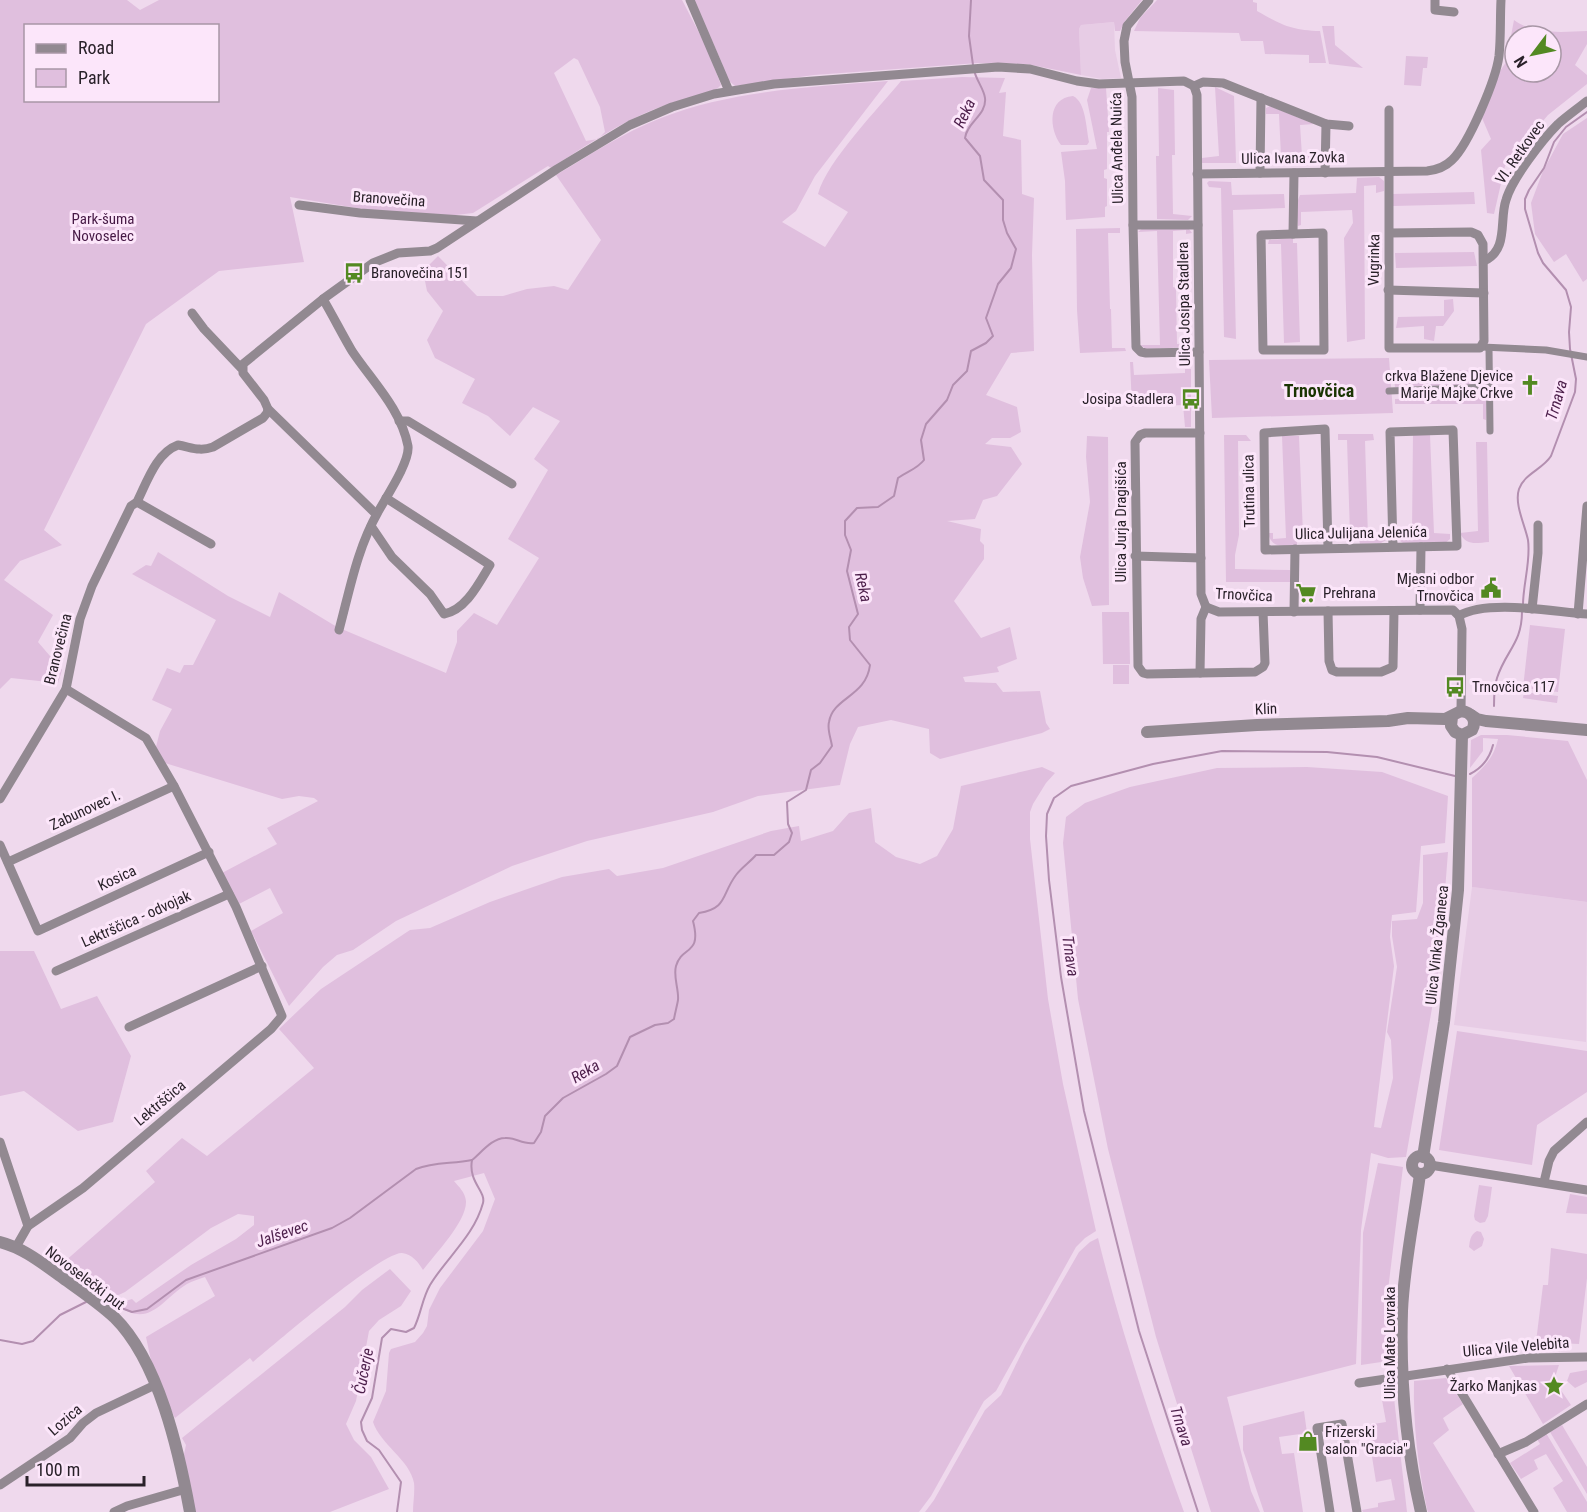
<svg xmlns="http://www.w3.org/2000/svg" width="1587" height="1512" viewBox="0 0 1587 1512" font-family="'Roboto Condensed',sans-serif">
<style>
.built{fill:#e7cce5}
.green{fill:#e0bfde;fill-rule:evenodd}
.lines{fill:none;stroke-linecap:round;stroke-linejoin:round}
.stream{stroke:#b38fb0;stroke-width:2}
.pedestrian{stroke:#928991;stroke-width:7}
.minor{stroke:#928991;stroke-width:9}
.tertiary{stroke:#928991;stroke-width:12}
.labels{text-anchor:middle;stroke-width:6;stroke-linejoin:round;paint-order:stroke}
.street-label{font-size:15px;fill:#292129;stroke:#fce6fa}
.park-label{font-size:15px;fill:#461945;stroke:#fce6fa}
.poi-label{font-size:15px;fill:#292129;stroke:#fce6fa;text-anchor:start}
.water-label{font-size:16px;font-style:italic;fill:#4c1e4a;stroke:#fce6fa}
.quarter-label{font-size:18px;font-weight:bold;fill:#1a3402;stroke:#fce6fa}
</style>
<rect width="100%" height="100%" fill="#efd9ed"/>
<g class="built">
<path d="M1114,22l1,28 6,28 -19,1 -21,-4 -2,-46 2,-4z"/>
<path d="M1472,887l115,15 -1,140 -132,-17z"/>
</g>
<g class="green">
<path d="M0,0h127l13,10 19,-10h523l24,46 15,39c-11,12 -37,13 -52,19 -43,14 -80,40 -118,64l-3,-2 -75,47 -26,3 -66,-4 -91,-15 14,65 -85,9 -73,53 -102,206 18,15 -42,16 -16,19 49,35 -15,27 24,28 -4,13 -47,-5 -11,11zM26,26h192v74h-192zM574,58l4,2 22,47 5,25 -7,7 -12,2 -32,-68z"/>
<path d="M694,0h448l-17,21 -5,10h-5l-1,-9 -33,3 -2,4 2,46 -54,-11 -49,-1 -164,12 -79,11 -8,-7 -6,-18z"/>
<path d="M1157,0h96v2l4,1v8c25,14 34,19 63,20l6,32h-17v-8l-44,-1 -2,-13h-22l-2,-8 -105,-2 6,-13z"/>
<path d="M1514,20c20,15 49,12 73,11v13l-12,21 12,10v9l-39,31 -43,51 -11,48 -7,-1 -6,-63 10,-11 -9,-21 11,-36 13,-20zM1515,36h36v36h-36z"/>
<path d="M1322,26h12l1,19 28,23 -34,-4z"/>
<path d="M1406,56l22,1 -1,11h-4l-2,18 -17,-1z"/>
<path d="M962,77l43,1 -6,15 7,-1 -3,44 18,4 1,54 12,4 -2,57 2,96 -23,2 -25,42 31,12 4,25 -11,6h-18l-7,6 26,3 11,17 -25,32 -14,4 -8,19 -28,2 34,8 -1,12 4,4v14l-30,42 27,37 29,-11 7,32 -20,8 2,5 -36,5 2,5 31,1 7,9 37,-1 6,32 4,6 -8,4 -102,26 -10,-6 -1,-24 -38,-9 -33,7 -8,17 -10,41 -82,11 -45,16 -126,29 -75,25 -116,55 -43,29 -16,5 -14,12 -34,39 -38,-75 32,-18 -13,-25 -31,16 -17,-31 55,-29 -10,-16 51,-27 -4,-3 -15,-2 -17,3 -117,-36 -9,-16 4,-16 12,-22 -20,-9 15,-32 13,5 4,-8h9l23,-45 -84,-46 14,-9 5,1 7,-14 70,44 42,21 9,-25 58,35 109,46 11,-31v-11l17,-18 23,12 42,-67 -31,-19 40,-69 -14,-11 26,-38 -27,-14 -23,29 -22,-20 -26,-13 13,-24 -40,-21 -8,-18 16,-29 -16,-20 -4,-20 15,-15 39,40h26l24,-7 27,-3 14,4 33,-50 -45,-65c34,-20 68,-43 105,-57 71,-28 151,-31 227,-37l-73,95 -19,35 -14,11 43,25 23,-35 -30,-18c9,-33 60,-85 83,-113z"/>
<path d="M1215,87l19,9 2,67h-34v-5l17,-2z"/>
<path d="M1091,88h15l3,44h-2v37l-3,1v8l3,1v27l-2,1v10l-39,3 -1,-39 -4,-29 36,-3 -10,-49z"/>
<path d="M1158,88l16,2 1,65h-3l1,59 19,2 -4,4 -31,-1 -1,-63h3z"/>
<path d="M1073,96c13,6 13,32 16,46l-2,3h-26c-12,-16 -14,-47 12,-49z"/>
<path d="M1270,106l44,18 -14,1 2,31 14,-1 4,8h-50l-1,-5 12,-1 -2,-43h-13v-6z"/>
<path d="M1587,118v161l-4,3 -17,-28 -12,8 -19,-28 -4,-31 12,-32 20,-37z"/>
<path d="M1379,177l5,4v10l-8,2v-8l-12,1 1,153 -18,3 -3,-104 9,-15 -1,-13 -51,2v13l-3,1 -2,-21 4,-10 56,-2 1,-15z"/>
<path d="M1209,181l22,1 1,13 52,-1 1,14 -52,2 3,129 -12,-2 -3,-149 -12,-1 -2,-4z"/>
<path d="M1474,192l1,12 -82,2 -1,-12z"/>
<path d="M1120,228v5h-12l2,76h1l1,39h13l1,3 -46,2 -3,-43 -1,-81z"/>
<path d="M1143,228l46,1 3,4 -6,1v-4l-13,1v56l3,1 1,56 12,1 1,-3 3,-1 -2,6 -45,2 -6,-4h20l-3,-114 -19,1z"/>
<path d="M1293,238v5h4l3,99 -16,1 -3,-99h-13l1,-4z"/>
<path d="M1474,252l3,14 -81,2 -1,-15z"/>
<path d="M1453,299l1,12 -11,15h-7l-2,15 -10,-2v-13l-28,2 2,-11 46,-1v-16z"/>
<path d="M1389,358l4,55 -181,5 -3,-58z"/>
<path d="M1130,362h3l1,13 51,-2v-4h6v58h-6l-2,-22 -51,2z"/>
<path d="M1486,370v15l-91,2 -2,-16z"/>
<path d="M1486,397v23l-3,-1v-15h-88v-5z"/>
<path d="M1338,434h35l1,6 -9,1 3,96h13l5,3 -5,3 -21,1 -1,-5 -15,2v-6l6,-1 -3,-94h-9z"/>
<path d="M1413,434l17,1 4,98 16,1v5l-6,5 -41,-1 -6,-4 -2,-7h17z"/>
<path d="M1224,435h22l5,6h-13l1,94 -4,20v14l55,1 1,12h-65z"/>
<path d="M1087,436l21,1 1,168 -17,1 -9,-28 -3,-21 10,-55 -4,-45z"/>
<path d="M1282,436h17l4,98 -6,1v10c-14,1 -25,4 -29,-12h5v6l13,-1z"/>
<path d="M1476,442h11l2,100c-13,1 -23,4 -29,-9l18,-2z"/>
<path d="M1102,612h27l1,52h-27z"/>
<path d="M1530,625l35,4 -7,63 -35,-4z"/>
<rect x="1113" y="665" width="16" height="19"/>
<path d="M1524,692l34,4 -1,7 -34,-5z"/>
<path d="M1481,735h26l61,6 19,39v122l-115,-15v-109c13,-12 22,-21 26,-39l-15,-1v13l-13,17 1,-28z"/>
<path d="M1042,767l13,6 -9,10 -13,21 -3,8v27l18,160 15,85 33,147 -11,7 -9,9 -80,144 -12,10 -53,95 -12,16h-506c0,-9 2,-20 1,-29 -4,-23 -34,-39 -41,-61l13,-31 3,-38 2,-4 24,-7 8,-9 4,-7 2,-16 11,-22 43,-57 12,-32 -11,-26 -30,8c5,6 11,11 12,20 1,20 -31,53 -43,69 -5,-8 -11,-16 -21,-17 -21,-1 -127,91 -149,109l-3,-4 -75,60 -20,-39 -9,-42 69,-41 -10,-19c-6,2 -13,4 -18,7 -26,16 -38,46 -71,20l16,-5 4,4 55,-38 45,-26 18,-14v-9l-16,-2 -27,14 -86,64 -15,7 -47,-36 92,-81 -9,-11 36,-33 25,18 107,-88 -35,-39 42,-40 89,-59 20,-2 60,-26 72,-25 47,-8 8,7 46,-8 108,-37 28,-5 2,15 32,-10 16,-18 22,-5 4,34 21,15 24,7 17,-8 16,-27 8,-43z"/>
<path d="M1307,767l75,5 66,24 -3,47 -24,3 -5,66 -24,3 -2,22 4,29 -20,161 7,1 12,-50 -2,-38 -4,-8 10,-65 -5,-31v-15l25,-2 6,-16v-48l25,-3 -9,116 -33,189 -18,1 -17,-5 -10,77 -5,134 -129,33 24,94 9,21h-49l-55,-175 -48,-188 -30,-150 -15,-156 3,-26 19,-14 45,-16 87,-19z"/>
<path d="M0,951h34l27,58 36,-13 34,60 -18,66 -35,9 -54,-40 -24,5z"/>
<path d="M1457,1031l130,20v41l-50,33 -5,40 -93,-15z"/>
<path d="M1378,1163l25,4 -15,123v71l-27,4 2,-132z"/>
<path d="M1479,1185l13,2 -4,29 -3,6 -5,1 -5,-3 -1,-4z"/>
<path d="M1570,1194l17,3v17l-21,-1z"/>
<path d="M1477,1231l4,1 3,7 -2,7 -8,5 -5,-4c1,-7 1,-12 8,-16z"/>
<path d="M1098,1238c23,93 53,184 86,274h-259l9,-12 51,-90 16,-15 24,-49 54,-94 11,-10z"/>
<path d="M1551,1248l36,6v24l-8,66 -43,-2 7,-57h5z"/>
<path d="M390,1269l21,22 -10,15 -22,14 -10,11 -13,70 -10,23 8,16 17,17 18,32 -59,23h-137l-10,-53 3,-14 -4,-7 163,-131 17,-17z"/>
<path d="M1559,1365l-5,15 17,25 -28,19 -34,-58z"/>
<path d="M1587,1370v12l-12,6 -8,-7 3,-8z"/>
<path d="M1446,1378l17,26 -20,14 6,12 -16,13 42,69h-47l-1,-3c-9,-43 -14,-84 -13,-128z"/>
<path d="M1394,1398l13,114h-44l-1,-2 16,-3v-4l17,-3 -4,-21 -15,3 -9,-57 19,-3 -4,-22z"/>
<path d="M1304,1411l3,22 -28,4 3,17 12,-1 9,59h-39l-21,-62v-24z"/>
<path d="M1562,1425l25,42v27l-37,-62z"/>
<path d="M1546,1433l41,69v10h-20l-14,-24 10,-7 -17,-27 -12,6 4,9 -17,10 -11,-16 30,-19 -3,-5z"/>
</g>
<g class="lines">
<g class="stream">
<path d="M971,0l-2,36 4,29"/>
<path d="M1523,605c0,-21 8,-44 5,-65 -3,-15 -14,-36 -9,-51 5,-15 24,-20 32,-33l24,-64 1,-13 -6,-30 -1,-17 2,-25 -5,-17 -23,-27 -5,-10 -13,-44v-10l4,-9 15,-22 10,-26 12,-15 21,-15"/>
<path d="M1494,706c0,-9 0,-19 3,-28 9,-28 25,-34 25,-67"/>
<path d="M1470,774c12,-6 20,-17 23,-29"/>
<path d="M472,1160c9,-7 20,-22 33,-22 10,-1 18,7 29,5l7,-11 4,-16 18,-18 43,-24 11,-8 13,-29 25,-12 13,-2 6,-4c1,-6 3,-13 4,-19 1,-11 -5,-23 -2,-34 6,-21 26,-10 17,-45l6,-8c29,-5 22,-18 37,-38 5,-7 14,-13 20,-20h18l15,-13 3,-9 -4,-9 -1,-22 19,-12 5,-20 9,-7 12,-17c-1,-7 -5,-17 -3,-24 4,-25 37,-25 41,-57l-20,-25 -1,-13 9,-13 -11,-43 4,-21 -6,-15v-14l12,-13 21,-1 16,-11 4,-18c10,-7 19,-9 26,-18l-3,-20 5,-16 21,-24 6,-15 14,-14 4,-20 15,-8 7,-7 -7,-18 12,-34 13,-16 5,-19 -9,-16 -4,-13v-20l-19,-20 -4,-24 -15,-18c2,-16 22,-23 20,-40 -1,-9 -9,-18 -11,-28"/>
<path d="M96,1295l4,-1 16,12 16,6 15,-3 39,-29 146,-52 18,-10 66,-49c18,-7 37,-5 56,-9"/>
<path d="M0,1340l22,4 11,-3 27,-26 26,-13"/>
<path d="M397,1512l4,-30 -22,-32 -12,-9 -5,-11 -1,-8 11,-24 10,-60 9,-9 15,3 8,-4c7,-14 8,-29 16,-43 17,-28 44,-49 53,-82 3,-12 -15,-21 -11,-43"/>
<path d="M1198,1512l-59,-181 -55,-220 -23,-134 -12,-97 -3,-44 1,-22 7,-16 17,-12 82,-22 69,-13 105,1 50,5 78,19"/>
</g>
<g class="pedestrian">
<path d="M1482,347l64,3 41,7"/>
<path d="M1489,348l1,83"/>
<path d="M1389,391l100,-4"/>
</g>
<g class="minor">
<path d="M690,0l39,91"/>
<path d="M1149,0l-22,26 -3,15 1,21 7,35 1,128h65"/>
<path d="M1435,0v10l19,2"/>
<path d="M1194,86l3,9 4,499 5,13"/>
<path d="M1194,86l9,-4 20,1 103,41 23,2"/>
<path d="M1389,110v238h91l4,-7 -1,-97 -5,-9 -7,-3 -81,1"/>
<path d="M1260,173l1,-75"/>
<path d="M1325,173l1,-49"/>
<path d="M1197,174l230,-3c10,-1 18,-4 25,-11 17,-16 44,-81 47,-104 2,-19 1,-38 2,-56"/>
<path d="M299,205l61,8 117,8"/>
<path d="M1133,225l3,122 5,5 5,1 53,-1"/>
<path d="M1323,233l1,117h-61l-2,-115z"/>
<path d="M1293,234l1,-61"/>
<path d="M1484,261c25,-11 15,-41 22,-61 6,-21 36,-60 52,-76 9,-8 19,-15 29,-23"/>
<path d="M1388,290l96,3"/>
<path d="M323,299c10,17 19,35 29,52 20,30 49,58 56,95 2,16 -22,51 -30,66 -21,37 -28,77 -39,118"/>
<path d="M192,313l12,16 37,39"/>
<path d="M399,421h9l104,63"/>
<path d="M1200,433h-55l-5,2 -5,7 3,224 5,7 4,1 108,-2 8,-5 2,-4 -2,-51"/>
<path d="M137,502l74,42"/>
<path d="M376,514l-108,-105 -4,-9 -21,-27v-9l80,-65 50,-36 25,-10 32,-2 7,-3 120,-79 73,-44 42,-18 42,-13 60,-10 224,-17 32,2 47,12 22,3 85,-3 10,5"/>
<path d="M371,526l21,31 38,37 14,20c22,-4 35,-31 46,-49l-104,-67"/>
<path d="M1328,548l-3,-119 -61,4 1,117 192,-4 -4,-116 -63,2 3,115"/>
<path d="M1135,556l66,2"/>
<path d="M1206,607l13,5 234,-2 6,6 3,13 -1,82"/>
<path d="M1532,609l6,-56v-28"/>
<path d="M1420,610l1,-63"/>
<path d="M1328,611l1,50 3,9 5,2h44l12,-5 1,-56"/>
<path d="M1294,612l1,-63"/>
<path d="M1578,614l9,-108"/>
<path d="M1459,616c28,-17 95,-4 128,-2"/>
<path d="M1200,673l1,-54 5,-12"/>
<path d="M0,799l66,-110 14,-70 12,-33 39,-80 6,-4c10,-20 19,-49 41,-57 13,2 21,7 35,2l50,-29 4,-5 1,-4"/>
<path d="M0,845l38,86 171,-79"/>
<path d="M8,862l166,-76"/>
<path d="M56,971l173,-77"/>
<path d="M129,1027l133,-61"/>
<path d="M0,1142l28,84"/>
<path d="M1430,1165l157,25"/>
<path d="M1544,1182l5,-21 5,-10 33,-29"/>
<path d="M16,1247l12,-21 55,-38 188,-159 11,-13 -46,-109 -62,-121 -28,-48 -80,-49"/>
<path d="M1447,1369l87,143"/>
<path d="M1359,1383l169,-25 59,-1"/>
<path d="M1498,1454l28,-12 61,-38"/>
<path d="M0,1485l70,-47 13,-15 13,-10 59,-28"/>
<path d="M114,1512l13,-6 59,-17"/>
<path d="M1330,1512l-13,-84 25,-4 15,88"/>
</g>
<g class="tertiary">
<path d="M1471,715l6,4 9,2 101,9"/>
<path d="M1147,732l110,-7 131,-4 20,-3 37,1 16,-8c11,1 16,10 11,19l-10,5 -7,-3 -4,-6 1,-9"/>
<circle cx="1421" cy="1165" r="9"/>
<path d="M1423,1157l21,-135 14,-132 4,-155"/>
<path d="M1420,1174c-6,46 -16,91 -18,137 -2,67 4,136 19,201"/>
<path d="M0,1242c24,6 43,22 63,36 18,13 36,25 51,39 45,44 65,135 76,195"/>
</g>
</g>
<defs>
<g id="bus-bare" transform="scale(1.62)"><path d="M-5-6H5V4H4V6H2V4H-2V6H-4V4H-5ZM-3.5-4V0h7V-4ZM-3.5 1.2v1.5H-2V1.2ZM2 1.2v1.5H3.5V1.2Z" fill="#538922" stroke="#fce6fa" stroke-width="2.5" paint-order="stroke"/></g>
<g id="church-bare" transform="scale(1.62)"><path d="M-1.2-6h2.4v3.5h3.3v2.4h-3.3V6h-2.4V-.1h-3.3v-2.4h3.3Z" fill="#538922" stroke="#fce6fa" stroke-width="2.5" paint-order="stroke"/></g>
<g id="civic-bare" transform="scale(1.62)"><path d="M-.6-6.5H3V-4.5H.6V-3L4-1V1h2V6H-6V1h2V-1L-.6-3ZM-1.2 2.5V6h2.4V2.5Z" fill="#538922" stroke="#fce6fa" stroke-width="2.5" paint-order="stroke"/></g>
<g id="supermarket-bare" transform="scale(1.62)"><path d="M-6-5.5h2.5l.6 2H6L4.5 2H-2.5L-4.4-4H-6ZM-1.5 3.2a1.3 1.3 0 1 0 .1 0ZM3 3.2a1.3 1.3 0 1 0 .1 0Z" fill="#538922" stroke="#fce6fa" stroke-width="2.5" paint-order="stroke"/></g>
<g id="sight-bare" transform="scale(1.62)"><path d="M0-6L1.8-2.2L6-1.7L2.9 1.2L3.7 5.4L0 3.3L-3.7 5.4L-2.9 1.2L-6-1.7L-1.8-2.2Z" fill="#538922" stroke="#fce6fa" stroke-width="2.5" paint-order="stroke"/></g>
<g id="shop-bare" transform="scale(1.62)"><path d="M-5-2.5h2.3a2.7 3.5 0 0 1 5.4 0H5L5.5 6h-11ZM-1.5-2.5h3a1.5 2.3 0 0 0-3 0Z" fill="#538922" stroke="#fce6fa" stroke-width="2.5" paint-order="stroke"/></g>
</defs>
<g fill-rule="evenodd">
<use href="#bus-bare" x="354" y="273"/>
<use href="#church-bare" x="1530" y="385"/>
<use href="#bus-bare" x="1191" y="399"/>
<use href="#civic-bare" x="1491" y="588"/>
<use href="#supermarket-bare" x="1306" y="593"/>
<use href="#bus-bare" x="1455" y="687"/>
<use href="#sight-bare" x="1554" y="1386"/>
<use href="#shop-bare" x="1308" y="1441"/>
</g>
<g class="labels">
<g class="street-label">
<text transform="translate(1117 148) rotate(-91)" y="5">Ulica Anđela Nuića</text>
<text transform="translate(1520 152) rotate(-55)" y="5">VI. Retkovec</text>
<text transform="translate(1293 158) rotate(-1)" y="5">Ulica Ivana Zovka</text>
<text transform="translate(389 199) rotate(4)" y="5">Branovečina</text>
<text transform="translate(1374 260) rotate(-89)" y="5">Vugrinka</text>
<text transform="translate(1184 304) rotate(-91)" y="5">Ulica Josipa Stadlera</text>
<text transform="translate(1249 491) rotate(-91)" y="5">Trutina ulica</text>
<text transform="translate(1121 522) rotate(-90)" y="5">Ulica Jurja Dragišića</text>
<text transform="translate(1361 533) rotate(-1)" y="5">Ulica Julijana Jelenića</text>
<text transform="translate(1244 595) rotate(3)" y="5">Trnovčica</text>
<text transform="translate(58 649) rotate(-76)" y="5">Branovečina</text>
<text transform="translate(1266 709) rotate(-2)" y="5">Klin</text>
<text transform="translate(85 810) rotate(-25)" y="5">Zabunovec I.</text>
<text transform="translate(117 878) rotate(-25)" y="5">Kosica</text>
<text transform="translate(136 919) rotate(-24)" y="5">Lektrščica - odvojak</text>
<text transform="translate(1437 945) rotate(-84)" y="5">Ulica Vinka Žganeca</text>
<text transform="translate(160 1103) rotate(-40)" y="5">Lektrščica</text>
<text transform="translate(85 1278) rotate(37)" y="5">Novoselečki put</text>
<text transform="translate(1390 1343) rotate(-90)" y="5">Ulica Mate Lovraka</text>
<text transform="translate(1516 1347) rotate(-5)" y="5">Ulica Vile Velebita</text>
<text transform="translate(65 1420) rotate(-41)" y="5">Lozica</text>
</g>
<g class="park-label">
<text x="103" y="224">Park-šuma<tspan x="103" dy="17">Novoselec</tspan></text>
</g>
<g class="poi-label">
<text x="371" y="278">Branovečina 151</text>
<text x="1513" y="381" text-anchor="end">crkva Blažene Djevice<tspan x="1513" dy="17">Marije Majke Crkve</tspan></text>
<text x="1174" y="404" text-anchor="end">Josipa Stadlera</text>
<text x="1474" y="584" text-anchor="end">Mjesni odbor<tspan x="1474" dy="17">Trnovčica</tspan></text>
<text x="1323" y="598">Prehrana</text>
<text x="1472" y="692">Trnovčica 117</text>
<text x="1537" y="1391" text-anchor="end">Žarko Manjkas</text>
<text x="1325" y="1437">Frizerski<tspan x="1325" dy="17">salon "Gracia"</tspan></text>
</g>
<g class="water-label">
<text transform="translate(964 113) rotate(-65)" y="6">Reka</text>
<text transform="translate(1556 400) rotate(-74)" y="6">Trnava</text>
<text transform="translate(864 587) rotate(77)" y="6">Reka</text>
<text transform="translate(1071 956) rotate(82)" y="6">Trnava</text>
<text transform="translate(585 1071) rotate(-31)" y="6">Reka</text>
<text transform="translate(282 1233) rotate(-19)" y="6">Jalševec</text>
<text transform="translate(363 1371) rotate(-79)" y="6">Čučerje</text>
<text transform="translate(1182 1426) rotate(72)" y="6">Trnava</text>
</g>
<g class="quarter-label">
<text x="1319" y="397">Trnovčica</text>
</g>
</g>
<rect x="24" y="24" width="195" height="78" fill="#fce6fa" stroke="#a897a6" stroke-width="1.5"/>
<rect x="36" y="44" width="30" height="9" fill="#928991" stroke="#a897a6" stroke-width="1.5"/>
<text x="78" y="54" font-size="18" fill="#292129">Road</text>
<rect x="36" y="69" width="30" height="18" fill="#e0bfde" stroke="#a897a6" stroke-width="1.5"/>
<text x="78" y="84" font-size="18" fill="#292129">Park</text>
<g transform="translate(1533 54) rotate(238)"><circle r="28" fill="#fce6fa" stroke="#a897a6" stroke-width="1.5"/>
<path d="M0-4.5L10 22L0 15L-10 22Z" fill="#538922"/>
<text y="-9" font-size="16" font-weight="bold" text-anchor="middle" fill="#292129">N</text>
</g>
<path d="M27 1476v9h117v-9" fill="none" stroke="#292129" stroke-width="3"/>
<text x="36" y="1476" font-size="18" fill="#292129" stroke="#fce6fa" stroke-width="4.5" paint-order="stroke">100 m</text>
</svg>
